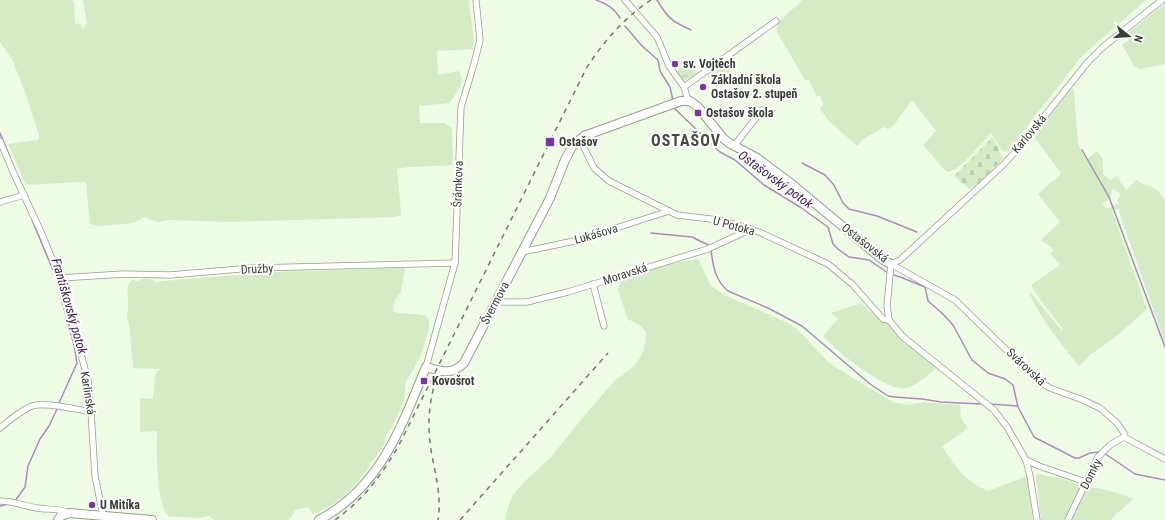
<svg xmlns="http://www.w3.org/2000/svg" width="1165" height="520" viewBox="0 0 1165 520" font-family="'Roboto Condensed',sans-serif">
<style>
.grass{fill:#d5ebc6;fill-rule:evenodd}
.cemetery{fill:url(#cemetery-stones)}
.park{fill:url(#park-crowns)}
.lines{fill:none;stroke-linecap:round;stroke-linejoin:round}
.stream{stroke:#a98dbe;stroke-width:1.5}
.street-casing{stroke:#939f8b;stroke-width:7}
.secondary-casing{stroke:#939f8b;stroke-width:10}
.street{stroke:#fff;stroke-width:5.5}
.secondary{stroke:#fff;stroke-width:8}
.rail{stroke:#727a6d;stroke-width:1.5;stroke-dasharray:5 5;stroke-linecap:butt}
.poi-dot{fill:#7c33a5;stroke:#fff;stroke-width:1.5}
.labels{text-anchor:middle;stroke-width:4;stroke-linejoin:round;paint-order:stroke}
.poi-label{font-size:12px;font-weight:bold;fill:#393e35;stroke:#fff;text-anchor:start}
.street-label{font-size:12px;fill:#393e35;stroke:#fff}
.water-label{font-size:13px;font-style:italic;fill:#3d1752;stroke:#fff}
.district-label{font-size:16px;font-weight:bold;letter-spacing:1px;fill:#424d3b;stroke:#fff}
</style>
<defs>
<pattern id="cemetery-stones" width="16" height="16" patternUnits="userSpaceOnUse"><rect width="16" height="16" fill="#d5ebc6"/><path d="M2 7V4a2 2 0 0 1 4 0v3zM10 15v-3a2 2 0 0 1 4 0v3z" fill="#b8cbab"/></pattern>
<pattern id="park-crowns" width="20" height="18" patternUnits="userSpaceOnUse"><rect width="20" height="18" fill="#d5ebc6"/><path d="M2 6a3 3 0 1 1 6 0M12 15a3 3 0 1 1 6 0" fill="none" stroke="#b8cbab"/></pattern>
</defs>
<rect width="100%" height="100%" fill="#eefbe5"/>
<g class="grass">
<path d="M0,0h72l2,2 1,21 6,2 2,4 4,-6 -4,-23h386l5,41 -2,8 -35,2 1,24 21,-4c1,3 3,7 3,10 -1,5 -10,20 -13,22l-30,3 1,17h24l8,5 1,34 -1,3c-18,2 -37,0 -55,4l4,43v3l-7,2 -163,5 -62,-2 -11,2 -14,-5 -10,6 -37,3 -7,-2 -4,-42h-5l-55,3 -18,-41 30,-4 1,-5 -13,-40 -14,-36 -12,-17z"/>
<path d="M802,0h344l-64,56 -74,95 -4,1 -3,-3 -10,-16c-10,10 -29,36 -43,39 -8,-4 -17,-20 -25,-27l13,-14 -24,-31 -18,25 -5,4 -5,-2 -19,11 -8,8 -28,-25 -9,-12 3,-4 -3,-10 -3,2 -8,-17h-4l-28,-48c0,0 -1,-6 0,-6 1,-7 20,-19 25,-26z"/>
<path d="M1165,3v61l-25,5 -6,-3 -12,-22 6,-3 1,-2 -7,-1z"/>
<path d="M723,61l8,10 -16,14 -8,-10z"/>
<path d="M1072,88l2,2 4,54 8,16 11,-9 6,8v15l7,6 7,-4 9,14 11,-10c9,8 13,4 19,9 4,3 6,8 9,11v143l-45,-128 -1,-6 -7,1 35,99 -28,25 -29,21 -11,11c-19,-23 -37,-46 -50,-73h2l31,38 1,-2 -21,-27 -11,-17 29,-20 -10,-12 3,-2 -1,-3 -10,-7v-2l18,-17 -22,-28 22,-19 1,-2 -26,-35 4,-8zM1113,189l8,5 -4,7 2,2 -1,2 -2,-2 -8,6 -6,-5 8,-5z"/>
<path d="M698,259l12,25 8,7 11,6 57,25 10,6 34,36 63,38 15,3 16,-3 36,3 1,13 7,10 -26,19c14,19 21,33 44,43l2,1 39,-15 6,44h-528l3,-13 5,-12 10,-12 28,-26 33,-41 32,-37c20,-11 30,-24 30,-47l-5,-6 -13,-7 -10,-29 1,-5 3,-6 43,-14z"/>
<path d="M405,268l-4,24 -6,8 -2,11c10,5 23,1 33,5l3,5v7l-6,21 -3,8 -14,25 -2,18 -13,29 -5,6 -2,10 -9,13 -5,5 -3,7 -10,13 -15,15 -15,10 -14,6 -5,-7 -13,3 -2,5 -5,5h-73l-6,-4c-11,4 -27,0 -39,1 -15,-9 -13,-69 -13,-86l-17,1v-34l13,1 2,-25 5,-5 -27,-1 -4,-45c-4,-7 0,-13 -1,-20 0,-9 -3,-17 5,-24l5,3c6,-5 11,-5 17,0l8,-1 111,-9z"/>
<path d="M861,303l21,19 5,1 10,12 37,31 2,2 -3,3c-6,5 -18,15 -26,17 -21,4 -69,-36 -83,-51v-2l14,-16 -7,-6z"/>
<path d="M1038,473l8,3 14,2 19,6v7l-14,29h-24l-5,-42z"/>
<path d="M1087,486l24,5 23,8 -18,15 -5,6h-40z"/>
</g>
<path class="cemetery" d="M993,137l10,22 -29,28 -2,-1 -3,3 -15,-13z"/>
<path class="park" d="M686,62l8,7 2,5 -12,7 -8,-9z"/>
<g class="lines">
<g class="stream">
<path d="M596,0c11,4 18,8 24,18"/>
<path d="M657,0c11,18 14,21 34,30"/>
<path d="M625,26l17,20 16,14 2,11 10,16 3,14"/>
<path d="M675,106v3l45,43 15,8 29,25 36,22 28,20 5,17 5,5 11,8 20,3 19,13"/>
<path d="M0,133l10,24"/>
<path d="M1082,150l27,47 56,150"/>
<path d="M802,163l23,12 9,10 9,18 6,6 28,7 40,16"/>
<path d="M32,220l23,55 19,70 3,18 -18,40"/>
<path d="M651,233l41,4 16,8"/>
<path d="M711,250c2,16 4,30 17,41l40,17 34,18 68,58 18,12 7,1 27,2 19,3 40,2"/>
<path d="M894,275l9,3 22,9 3,14 15,13 10,11 19,35 16,13 17,6 8,6 5,22 16,30 41,21h4l11,-5 10,-1"/>
<path d="M990,404l28,2"/>
<path d="M1104,453l31,21 30,6"/>
<path d="M15,501l10,-14 3,-21 12,-27 9,-13 9,-19"/>
<path d="M0,506l8,-2"/>
</g>
<g class="street-casing">
<g id="street">
<path d="M625,0l32,37 12,29 15,21 4,13"/>
<path d="M684,87l92,-66"/>
<path d="M580,139l14,29 15,13 68,34 42,5 22,6 18,6 69,32 24,20 31,35 6,1"/>
<path d="M0,141l14,33 27,58 19,46 28,102 3,32 4,64 8,39"/>
<path d="M734,146l28,-36"/>
<path d="M0,202l24,-7"/>
<path d="M522,252l57,-12 90,-29"/>
<path d="M891,264l9,-4 103,-95 21,-23 63,-79 16,-16 59,-47"/>
<path d="M891,264l64,36 82,80 13,8 33,12 17,8 17,15 7,10v4l41,22"/>
<path d="M891,264l-4,42 2,14 13,16 92,74 13,17 19,33 4,16 7,44"/>
<path d="M60,278l64,-4 46,1 82,-7 203,-5"/>
<path d="M593,284l11,42"/>
<path d="M496,302h31l41,-10 140,-43 43,-20"/>
<path d="M426,367l29,-104 6,-156 13,-43 6,-24 -4,-40"/>
<path d="M0,428c8,-7 27,-22 36,-23 17,-2 39,4 55,7"/>
<path d="M1026,460l13,6 47,16"/>
<path d="M0,501c13,0 25,5 37,7 11,2 22,0 32,5"/>
<path d="M1068,520l30,-63 12,-12 14,-8"/>
</g>
</g>
<g class="secondary-casing">
<g id="secondary">
<path d="M58,520l3,-4 8,-3 83,7"/>
<path d="M319,520c62,-33 82,-93 107,-153 16,4 25,9 38,-4l86,-165 15,-38 8,-15 11,-9 97,-35h9l8,6 25,31 6,5 28,15 36,27 90,75 8,4"/>
</g>
</g>
<use href="#street" class="street"/>
<use href="#secondary" class="secondary"/>
<g class="rail">
<path d="M436,379c-7,23 -9,47 -5,71 4,24 11,46 7,70"/>
<path d="M335,520c29,-21 46,-44 64,-75l187,-376c17,-27 38,-51 65,-69"/>
<path d="M460,520l148,-167"/>
</g>
</g>
<g class="poi-dot">
<circle cx="675" cy="64" r="4"/>
<circle cx="703" cy="87" r="4"/>
<rect x="694" y="109" width="8" height="8" rx="2"/>
<rect x="545" y="137" width="10" height="10" rx="2"/>
<rect x="420" y="377" width="8" height="8" rx="2"/>
<circle cx="92" cy="505" r="4"/>
</g>
<g class="labels">
<g class="poi-label">
<text x="683" y="68">sv. Vojtěch</text>
<text x="711" y="84">Základní škola<tspan x="711" dy="14">Ostašov 2. stupeň</tspan></text>
<text x="706" y="117">Ostašov škola</text>
<text x="559" y="146">Ostašov</text>
<text x="432" y="385">Kovošrot</text>
<text x="100" y="509">U Mitíka</text>
</g>
<g class="street-label">
<text transform="translate(1029 134) rotate(-50)" y="4">Karlovská</text>
<text transform="translate(458 184) rotate(-88)" y="4">Šrámkova</text>
<text transform="translate(734 226) rotate(15)" y="4">U Potoka</text>
<text transform="translate(596 234) rotate(-16)" y="4">Lukášova</text>
<text transform="translate(865 243) rotate(38)" y="4">Ostašovská</text>
<text transform="translate(257 269) rotate(-3)" y="4">Družby</text>
<text transform="translate(625 274) rotate(-18)" y="4">Moravská</text>
<text transform="translate(495 303) rotate(-62)" y="4">Švermova</text>
<text transform="translate(1026 367) rotate(43)" y="4">Svárovská</text>
<text transform="translate(88 393) rotate(81)" y="4">Karlinská</text>
<text transform="translate(1091 474) rotate(-63)" y="4">Domky</text>
</g>
<g class="water-label">
<text transform="translate(776 179) rotate(36)" y="5">Ostašovský potok</text>
<text transform="translate(70 306) rotate(74)" y="5">Františkovský potok</text>
</g>
<g class="district-label">
<text x="686" y="146">OSTAŠOV</text>
</g>
</g>
<g transform="translate(1129 36) rotate(107)" stroke="#ffffff" stroke-width="3" paint-order="stroke">
<path d="M0-3L7 15L0 10L-7 15Z" fill="#393e35"/>
<text y="-6" font-size="11" font-weight="bold" text-anchor="middle" fill="#393e35">N</text>
</g>
</svg>
